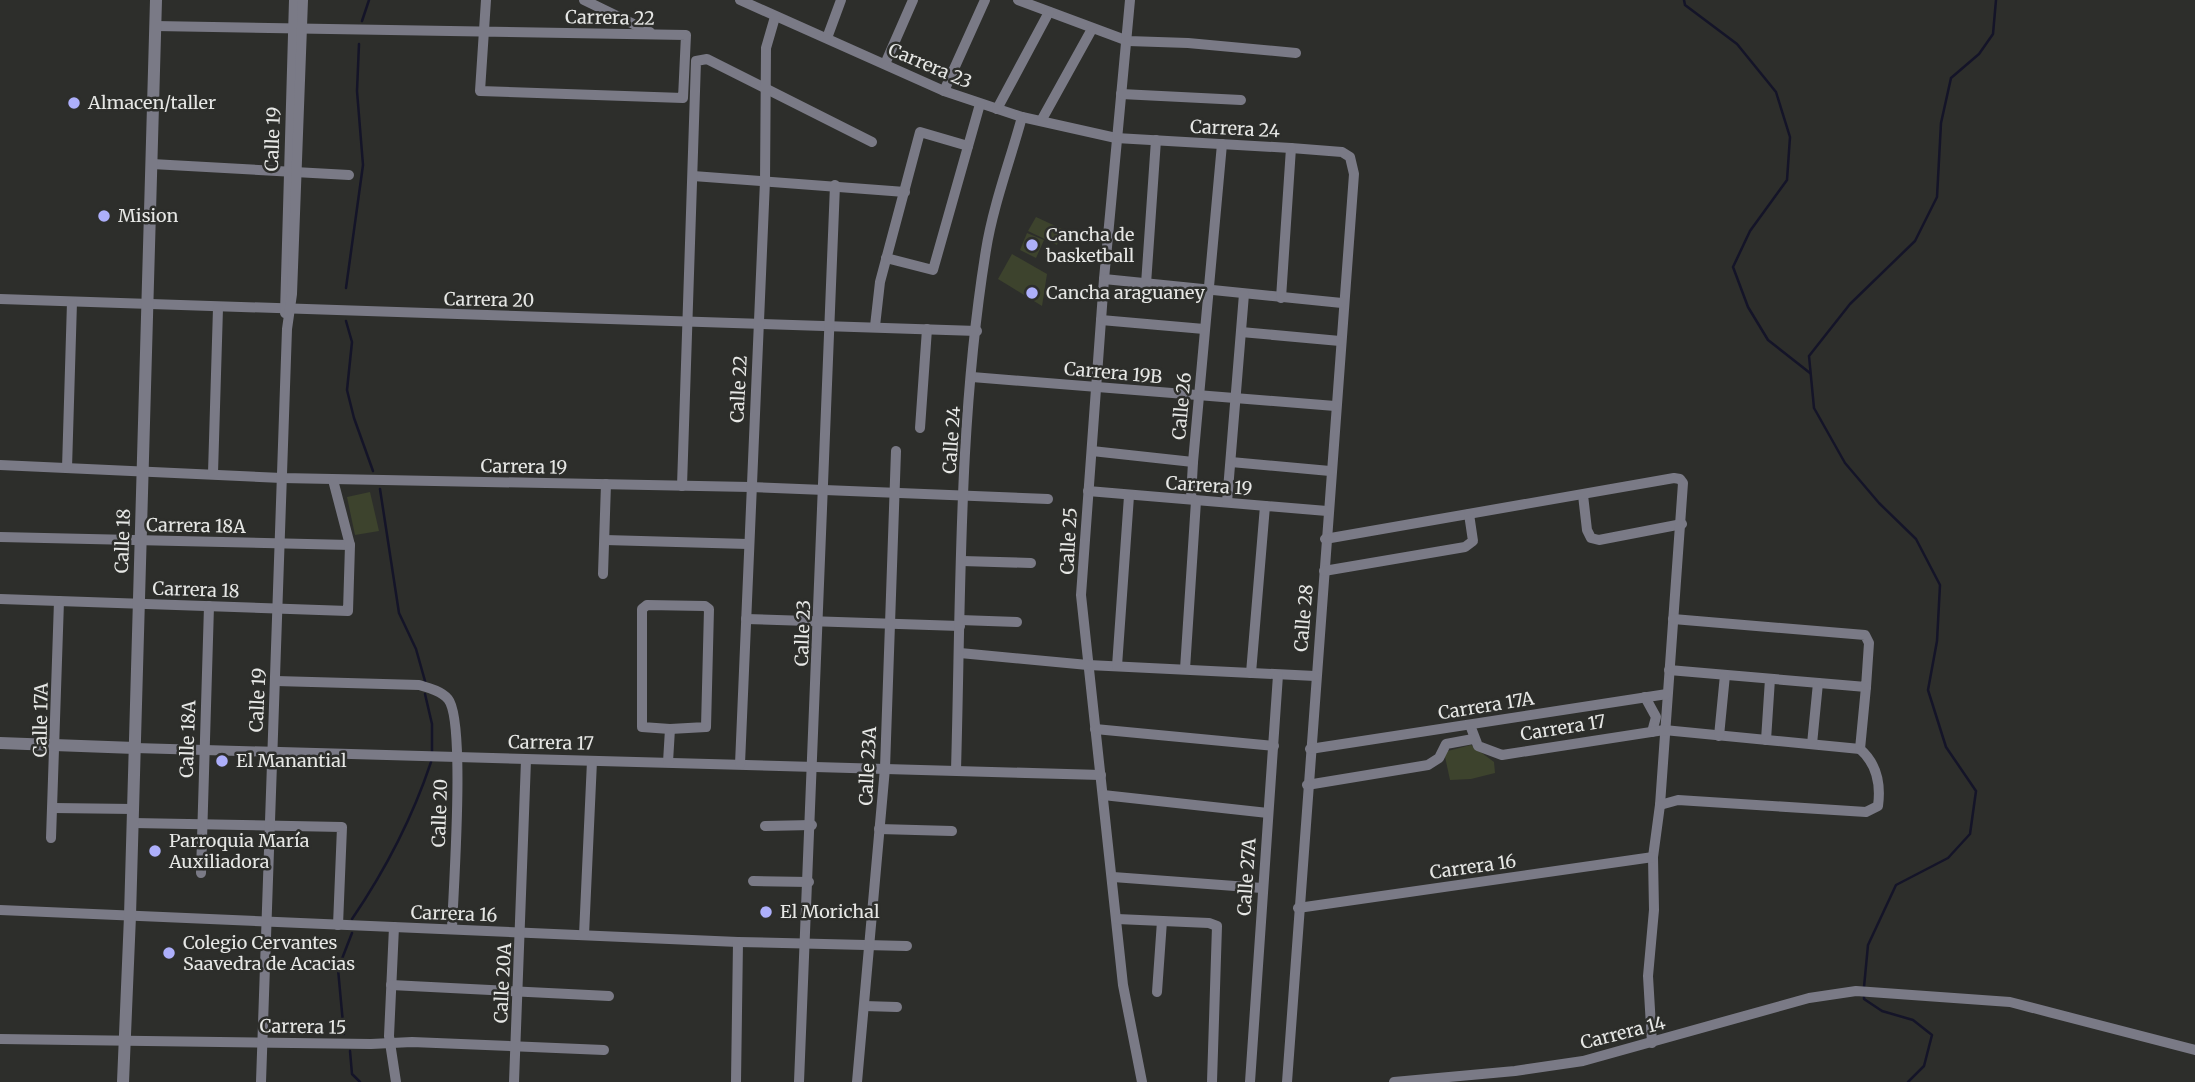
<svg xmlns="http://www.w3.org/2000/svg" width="2195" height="1082" viewBox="0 0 2195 1082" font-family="Merriweather,serif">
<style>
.green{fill:#3d432d}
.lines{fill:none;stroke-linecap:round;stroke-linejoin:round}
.stream{stroke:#141428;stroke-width:2.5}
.minor{stroke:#7a7a86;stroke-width:10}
.tertiary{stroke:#7a7a86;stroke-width:12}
.poi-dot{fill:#adaffb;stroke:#2d2e2b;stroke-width:2.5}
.labels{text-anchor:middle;stroke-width:5;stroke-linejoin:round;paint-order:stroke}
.street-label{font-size:18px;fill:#e6e7e5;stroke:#2d2e2b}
.poi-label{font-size:18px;fill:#e6e7e5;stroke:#2d2e2b;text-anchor:start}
</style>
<rect width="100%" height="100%" fill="#2d2e2b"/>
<g class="green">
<path d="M1036,217l26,12 -5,16 -29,-14z"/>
<path d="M1027,233l17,7 -8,18 -16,-8z"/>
<path d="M1012,254l35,20 -5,32 -44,-27z"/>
<path d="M370,492l9,39 -24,4 -8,-38z"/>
<path d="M1471,745l23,17 1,11 -24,6 -21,1 -6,-28z"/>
</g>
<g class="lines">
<g class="stream">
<path d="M1684,0l1,5 52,39 39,48 14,45 -3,43 -37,51 -17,36 15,40 20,33 42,33"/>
<path d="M362,21l7,-21"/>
<path d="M346,288l17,-123 -6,-74 2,-47"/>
<path d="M346,321l6,21 -5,48 7,28 19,53"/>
<path d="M380,489l19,124 17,36 9,32"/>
<path d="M425,694l7,30v28"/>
<path d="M352,919c34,-50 60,-100 79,-157"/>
<path d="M1864,987l4,-42 28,-60 52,-27 22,-24 6,-43 -30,-44 -18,-57 9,-49 3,-56 -24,-46 -37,-36 -34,-40 -31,-55 -5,-52 41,-52 65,-63 22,-44 4,-74 10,-45 28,-24 14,-20 3,-34"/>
<path d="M1864,994v5l18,12 31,9 19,15 -8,31 -16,16"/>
<path d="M344,1034l-6,-65 14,-36"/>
<path d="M350,1051l2,23 8,8"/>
</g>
<g class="minor">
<path d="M584,0l66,32"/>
<path d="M740,0l204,91 78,26 94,21 175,10 51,4 8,5 4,17 -67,908"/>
<path d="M1018,0l110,41 60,2 108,10"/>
<path d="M1130,0l-26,279 -23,316 42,390 19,97"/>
<path d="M155,26c177,3 354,6 531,9l-3,63 -203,-7 6,-91"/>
<path d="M827,38l14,-38"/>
<path d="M885,64l28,-64"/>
<path d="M944,91l41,-91"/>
<path d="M1121,94l120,6"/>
<path d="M997,109l52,-97"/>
<path d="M1041,121l51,-92"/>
<path d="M152,164l197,11"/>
<path d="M693,176l212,16"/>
<path d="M886,258l47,12 47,-166"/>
<path d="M1104,279l238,24"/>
<path d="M1146,284l10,-144"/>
<path d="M1281,298l10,-150"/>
<path d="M0,299l977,32"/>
<path d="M285,313l9,-313"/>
<path d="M1101,320l103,9"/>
<path d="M875,326l5,-44 40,-150 48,14"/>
<path d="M1241,332l99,9"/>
<path d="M972,377l363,29"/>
<path d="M920,428l7,-99"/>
<path d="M1092,451l101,11"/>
<path d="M1231,462l99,9"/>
<path d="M0,465l282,13 468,9 298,12"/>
<path d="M67,468l5,-166"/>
<path d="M213,473l5,-165"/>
<path d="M682,486l14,-425 11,-2 165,83"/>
<path d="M1088,491l239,20"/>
<path d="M1583,495l4,35 4,8 8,2 83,-16"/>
<path d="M1227,502l17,-208"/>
<path d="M0,537l350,8"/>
<path d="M1325,539l349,-61 6,1 3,4 -23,322 -7,52 1,53 -6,66 4,67"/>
<path d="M605,540l143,4"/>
<path d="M962,561l69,2"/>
<path d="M1324,571l141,-24 8,-6 -4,-27"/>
<path d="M603,574l3,-90"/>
<path d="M0,599l348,12 2,-66 -17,-65"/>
<path d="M647,605l58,1 4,3 -3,118 -36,2 -28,-2v-118z"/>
<path d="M746,619l214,7"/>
<path d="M960,620l57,2"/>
<path d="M960,653l128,12 227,11"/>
<path d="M1117,666l12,-170"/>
<path d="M1185,669l11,-168 -5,-3 2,-36 29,-318"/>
<path d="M1669,670l197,17 3,-44 -4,-8 -192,-16"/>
<path d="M1251,673l14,-167"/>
<path d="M276,681l143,4c10,3 22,6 29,14 18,21 5,194 4,230"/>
<path d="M1645,697l11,20 -4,15"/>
<path d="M1470,725l8,21 24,9 162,-25 196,19"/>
<path d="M1095,729l179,17"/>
<path d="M1719,736l6,-61"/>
<path d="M1766,740l4,-61"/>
<path d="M1812,744l6,-61"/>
<path d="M135,748l966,27"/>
<path d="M1310,749l357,-55"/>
<path d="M668,762l2,-33"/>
<path d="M740,764l25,-583 1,-133 9,-31"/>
<path d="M956,770c5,-173 2,-349 30,-520 7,-44 24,-89 36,-133"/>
<path d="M1307,785l121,-20 11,-7 7,-14 27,-5"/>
<path d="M1103,795l165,18"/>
<path d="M1660,805l18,-5 188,12 12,-6c3,-22 -1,-42 -18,-57l6,-62"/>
<path d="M54,808l79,1"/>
<path d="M133,823l209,4 -4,98"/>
<path d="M765,826l47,-1"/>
<path d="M879,829l73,2"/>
<path d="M51,838l8,-237"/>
<path d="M201,873l8,-267"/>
<path d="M1113,877l149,11"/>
<path d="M753,881l56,1"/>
<path d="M1298,908l355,-51"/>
<path d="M0,910l738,32 169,4"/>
<path d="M1117,919l92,4 8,3 -5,156"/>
<path d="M394,927l-5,109 7,46"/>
<path d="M584,935l8,-174"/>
<path d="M391,985l218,11"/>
<path d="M1157,992l5,-71"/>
<path d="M864,1006l33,1"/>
<path d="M0,1039l371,5 41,-2 192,8"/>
<path d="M261,1082l26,-753 5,-35 11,-294"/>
<path d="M514,1082l12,-322"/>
<path d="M736,1082l2,-140"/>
<path d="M799,1082l36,-897"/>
<path d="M857,1082l28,-314 11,-317"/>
<path d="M1250,1082l28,-407"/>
<path d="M1394,1082l121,-11 68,-10 226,-63 47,-7 154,11 185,48"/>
</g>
<g class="tertiary">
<path d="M0,743l135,5"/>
<path d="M123,1082l7,-166 26,-916"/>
</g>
</g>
<g class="poi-dot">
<circle cx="74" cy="103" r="7"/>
<circle cx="104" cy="216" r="7"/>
<circle cx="1032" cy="245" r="7"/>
<circle cx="1032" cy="293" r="7"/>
<circle cx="222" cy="761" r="7"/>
<circle cx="155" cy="851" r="7"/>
<circle cx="766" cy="912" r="7"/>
<circle cx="169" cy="953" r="7"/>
</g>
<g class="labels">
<g class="street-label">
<text transform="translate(610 18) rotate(1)" y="6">Carrera 22</text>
<text transform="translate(930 66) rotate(23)" y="6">Carrera 23</text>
<text transform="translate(1235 129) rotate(3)" y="6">Carrera 24</text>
<text transform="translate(273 139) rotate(-88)" y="6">Calle 19</text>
<text transform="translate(489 300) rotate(1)" y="6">Carrera 20</text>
<text transform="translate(1113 373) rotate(5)" y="6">Carrera 19B</text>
<text transform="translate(739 389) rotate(-87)" y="6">Calle 22</text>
<text transform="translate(1182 406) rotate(-85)" y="6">Calle 26</text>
<text transform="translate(952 440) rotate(-86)" y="6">Calle 24</text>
<text transform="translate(524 467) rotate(1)" y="6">Carrera 19</text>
<text transform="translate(1209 486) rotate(4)" y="6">Carrera 19</text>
<text transform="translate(196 526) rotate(1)" y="6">Carrera 18A</text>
<text transform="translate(123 541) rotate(-88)" y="6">Calle 18</text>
<text transform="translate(1069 541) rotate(-87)" y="6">Calle 25</text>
<text transform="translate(196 590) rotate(2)" y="6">Carrera 18</text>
<text transform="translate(1304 618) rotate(-85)" y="6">Calle 28</text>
<text transform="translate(803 633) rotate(-88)" y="6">Calle 23</text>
<text transform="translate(258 700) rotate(-87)" y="6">Calle 19</text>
<text transform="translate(1486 706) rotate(-9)" y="6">Carrera 17A</text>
<text transform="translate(41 720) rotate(-89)" y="6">Calle 17A</text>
<text transform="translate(1563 728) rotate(-9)" y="6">Carrera 17</text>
<text transform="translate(188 739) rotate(-88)" y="6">Calle 18A</text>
<text transform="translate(551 743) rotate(1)" y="6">Carrera 17</text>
<text transform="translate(868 766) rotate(-87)" y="6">Calle 23A</text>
<text transform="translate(440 813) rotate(-88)" y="6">Calle 20</text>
<text transform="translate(1473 867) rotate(-8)" y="6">Carrera 16</text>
<text transform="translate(1247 877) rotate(-86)" y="6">Calle 27A</text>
<text transform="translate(454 914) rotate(2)" y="6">Carrera 16</text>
<text transform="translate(503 983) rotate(-87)" y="6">Calle 20A</text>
<text transform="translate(303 1027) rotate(1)" y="6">Carrera 15</text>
<text transform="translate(1623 1033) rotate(-14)" y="6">Carrera 14</text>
</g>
<g class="poi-label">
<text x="88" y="109">Almacen/taller</text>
<text x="118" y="222">Mision</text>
<text x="1046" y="241">Cancha de<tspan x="1046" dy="21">basketball</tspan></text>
<text x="1046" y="299">Cancha araguaney</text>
<text x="236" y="767">El Manantial</text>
<text x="169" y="847">Parroquia María<tspan x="169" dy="21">Auxiliadora</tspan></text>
<text x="780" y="918">El Morichal</text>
<text x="183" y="949">Colegio Cervantes<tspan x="183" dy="21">Saavedra de Acacias</tspan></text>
</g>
</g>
</svg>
